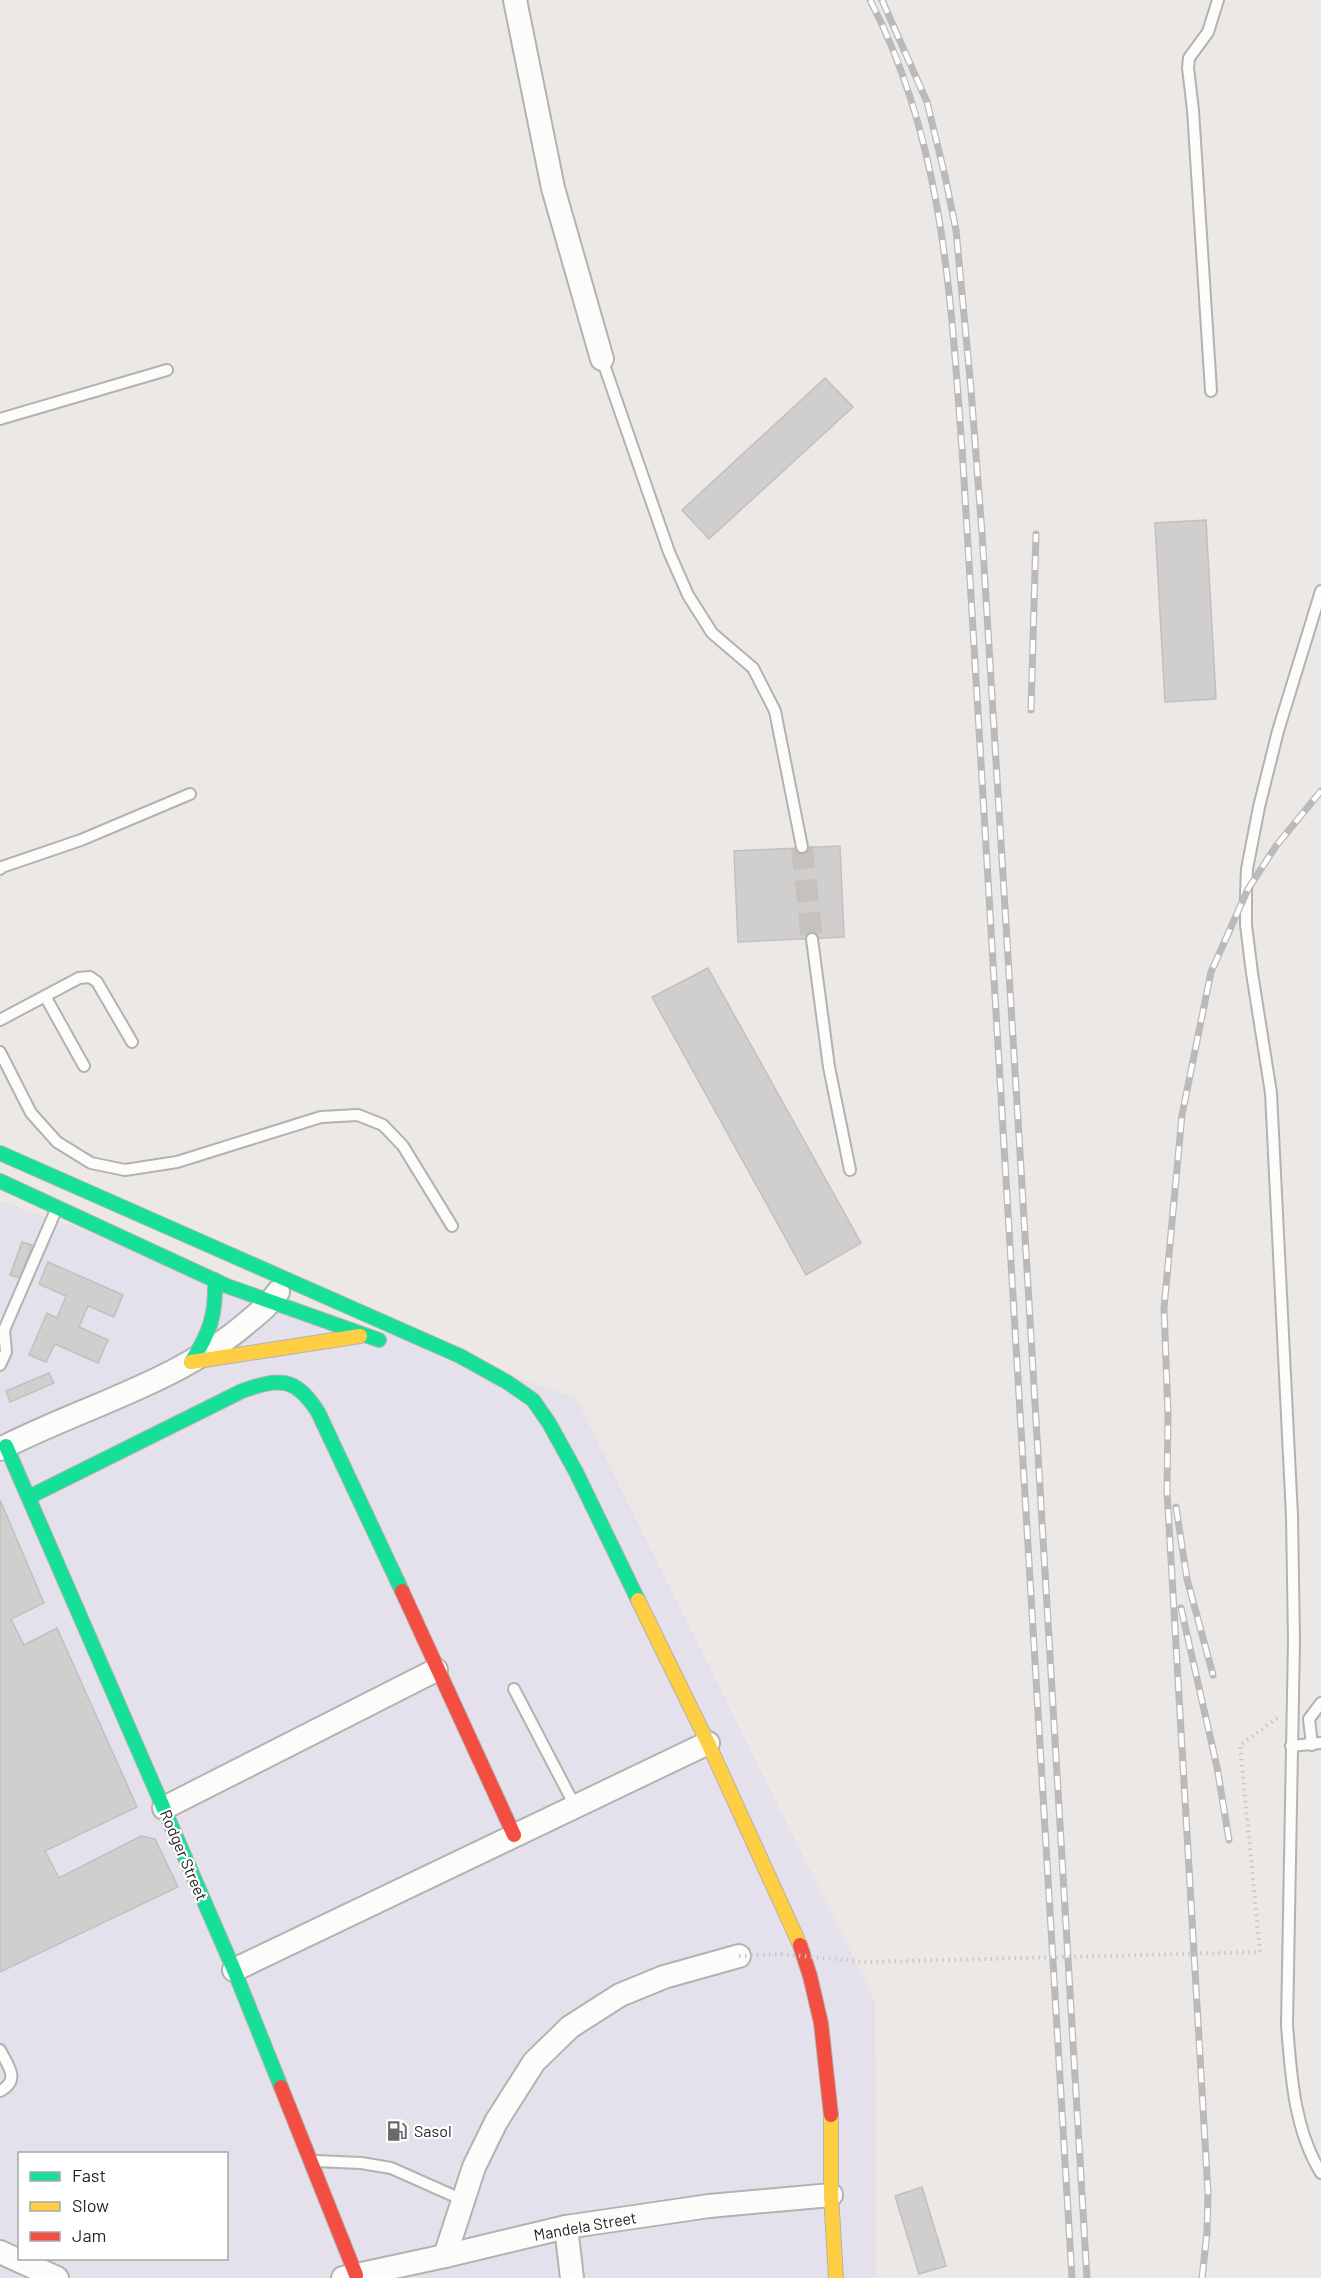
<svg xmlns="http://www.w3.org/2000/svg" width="1321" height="2278" viewBox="0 0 1321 2278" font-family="Barlow,sans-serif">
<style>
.commercial{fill:#e5e1ec;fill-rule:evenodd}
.building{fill:#d1cfce;stroke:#c1bfbf;stroke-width:1.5}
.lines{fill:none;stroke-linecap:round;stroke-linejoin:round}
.street-tunnel{stroke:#c4c1bf;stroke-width:22;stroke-dasharray:22 11;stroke-linecap:butt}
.lane-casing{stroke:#b4b2b0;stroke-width:14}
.street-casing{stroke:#b4b2b0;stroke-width:26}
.fast-casing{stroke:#b4b2b0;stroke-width:16}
.slow-casing{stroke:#b4b2b0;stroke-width:16}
.jam-casing{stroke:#b4b2b0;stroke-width:16}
.lane{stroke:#fcfcfb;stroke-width:10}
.street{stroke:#fcfcfb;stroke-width:22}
.fast{stroke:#16e098;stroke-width:14}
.slow{stroke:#ffcf43;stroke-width:14}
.jam{stroke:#f24e42;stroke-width:14}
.rail-casing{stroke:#bbbaba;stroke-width:7}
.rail{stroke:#fff;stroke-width:4.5;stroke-dasharray:14;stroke-linecap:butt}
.path-bridge{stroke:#c7c7c6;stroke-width:4;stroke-dasharray:1.5 4.5;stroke-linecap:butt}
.labels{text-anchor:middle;stroke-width:4.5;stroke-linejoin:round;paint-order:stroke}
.street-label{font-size:16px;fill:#262423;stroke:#fff}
.poi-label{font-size:16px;fill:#262423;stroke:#fff;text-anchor:start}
</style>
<rect width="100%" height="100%" fill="#ebe8e6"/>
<path class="commercial" d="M0,1201l576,197 299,603 1,277h-876zM20,2154h206v104h-206z"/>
<g class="building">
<path d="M825,378l28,29 -144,132 -27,-29z"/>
<path d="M1206,520l10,179 -51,3 -10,-179z"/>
<path d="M840,846l4,91 -106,5 -4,-91z"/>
<path d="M708,968l153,275 -55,32 -154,-278z"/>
<path d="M22,1242l10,3 -12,33 -10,-3z"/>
<path d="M48,1262l75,33 -9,22 -26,-11 -9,21 29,13 -10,23 -43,-19 -9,18 -17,-7 18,-42 10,5 9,-22 -27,-12z"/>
<path d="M49,1373l5,10 -44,19 -4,-11z"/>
<path d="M0,1500l44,103 -33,16 13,26 33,-17 80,179 -92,44 14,27 82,-42 14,3 23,48 -178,85z"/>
<path d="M922,2187l24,79 -27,8 -24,-78z"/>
</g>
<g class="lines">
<path class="street-tunnel" d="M802,847l10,92"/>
<g class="lane-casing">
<g id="lane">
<path d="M602,359l67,193 19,43 24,38 41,35 22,43 27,136"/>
<path d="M1211,391l-18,-281 -5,-42 1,-10 19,-26 10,-32"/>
<path d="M0,419l167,-49"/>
<path d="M1321,591l-43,140 -19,76 -12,62 -1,26v30l6,48 19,120 21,423 2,124 -7,385c4,51 7,104 34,148"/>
<path d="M0,869l2,-2 79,-27 109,-46"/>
<path d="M812,939l17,128 21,103"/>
<path d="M45,996l39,70"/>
<path d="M0,1020l79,-42 11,-1 7,5 35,60"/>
<path d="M0,1052l31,61 26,29 34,21 34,7 52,-8 144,-45 37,-2 25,10 20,21 49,80"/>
<path d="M0,1365l6,-13 -2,-22 52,-120"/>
<path d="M514,1689l61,117"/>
<path d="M1312,1745l-3,-26 12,-16"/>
<path d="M1291,1746l30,-3"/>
<path d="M0,2050c8,16 21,30 0,41"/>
<path d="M315,2161l46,2 30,5 72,32"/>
</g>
</g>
<g class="street-casing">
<g id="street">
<path d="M515,0l38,188 49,171"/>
<path d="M0,1449c82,-42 179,-67 249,-128 11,-9 21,-17 29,-29"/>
<path d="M164,1808l272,-138"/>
<path d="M234,1970l474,-227"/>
<path d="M566,2227l6,51"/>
<path d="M0,2252l57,26"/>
<path d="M445,2256l29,-89 22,-45 38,-60 36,-35 50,-32 44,-18 75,-21"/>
<path d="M343,2278l102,-22 121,-29 143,-21 122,-11"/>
</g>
</g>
<g class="fast-casing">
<g id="fast">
<path d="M0,1153l460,203 47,26 26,18 16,23 27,49 62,128"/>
<path d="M0,1181l227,105 152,54"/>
<path d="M191,1362c19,-29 25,-47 24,-82"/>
<path d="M6,1446l228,524 47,117"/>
<path d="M29,1497l213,-106c37,-13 53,-15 76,21l84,179"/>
</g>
</g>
<g class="slow-casing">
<g id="slow">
<path d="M191,1362l169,-26"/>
<path d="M638,1600l70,143 92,202"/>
<path d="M831,2115v80l5,83"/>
</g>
</g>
<g class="jam-casing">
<g id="jam">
<path d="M402,1591l112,244"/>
<path d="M800,1945l10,31 11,47 10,92"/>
<path d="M281,2087l75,188"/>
</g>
</g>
<use href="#lane" class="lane"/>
<use href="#street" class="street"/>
<use href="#fast" class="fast"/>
<use href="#slow" class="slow"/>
<use href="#jam" class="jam"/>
<g class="rail-casing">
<g id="rail">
<path d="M870,0c75,145 81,303 93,463l109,1815"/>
<path d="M882,0l45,102 18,74 11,54 15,159 11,144 40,652 65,1093"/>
<path d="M1031,710l5,-176"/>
<path d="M1176,1507l11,72 26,96"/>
<path d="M1181,1608l36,159 12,73"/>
<path d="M1202,2278l5,-45 1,-40 -41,-702 1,-77 -4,-106 18,-193 29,-143 37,-83 28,-43 45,-55"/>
</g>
</g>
<use href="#rail" class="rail"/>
<path class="path-bridge" d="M739,1956l41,-2 88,8 392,-10 -20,-207 37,-27"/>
</g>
<defs>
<g id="fuel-bare" transform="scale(1.62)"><path d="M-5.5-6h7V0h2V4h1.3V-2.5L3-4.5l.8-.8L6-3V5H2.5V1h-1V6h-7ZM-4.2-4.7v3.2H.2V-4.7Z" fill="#6b6967" stroke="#fff" stroke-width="2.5" paint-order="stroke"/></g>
</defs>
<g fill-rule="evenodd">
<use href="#fuel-bare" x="397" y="2131"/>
</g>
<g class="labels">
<g class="street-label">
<text transform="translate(184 1855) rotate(67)" y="6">Rodger Street</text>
<text transform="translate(585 2226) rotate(-10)" y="6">Mandela Street</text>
</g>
<g class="poi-label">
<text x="414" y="2137">Sasol</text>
</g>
</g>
<rect x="18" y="2152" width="210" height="108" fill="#ffffff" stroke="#a8a7a7" stroke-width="1.5"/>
<rect x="30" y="2172" width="30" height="9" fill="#16e098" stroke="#a8a7a7" stroke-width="1.5"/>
<text x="72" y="2182" font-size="18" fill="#262423">Fast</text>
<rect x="30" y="2202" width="30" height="9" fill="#ffcf43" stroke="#a8a7a7" stroke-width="1.5"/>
<text x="72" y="2212" font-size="18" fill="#262423">Slow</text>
<rect x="30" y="2232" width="30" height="9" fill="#f24e42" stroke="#a8a7a7" stroke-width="1.5"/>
<text x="72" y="2242" font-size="18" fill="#262423">Jam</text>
</svg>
